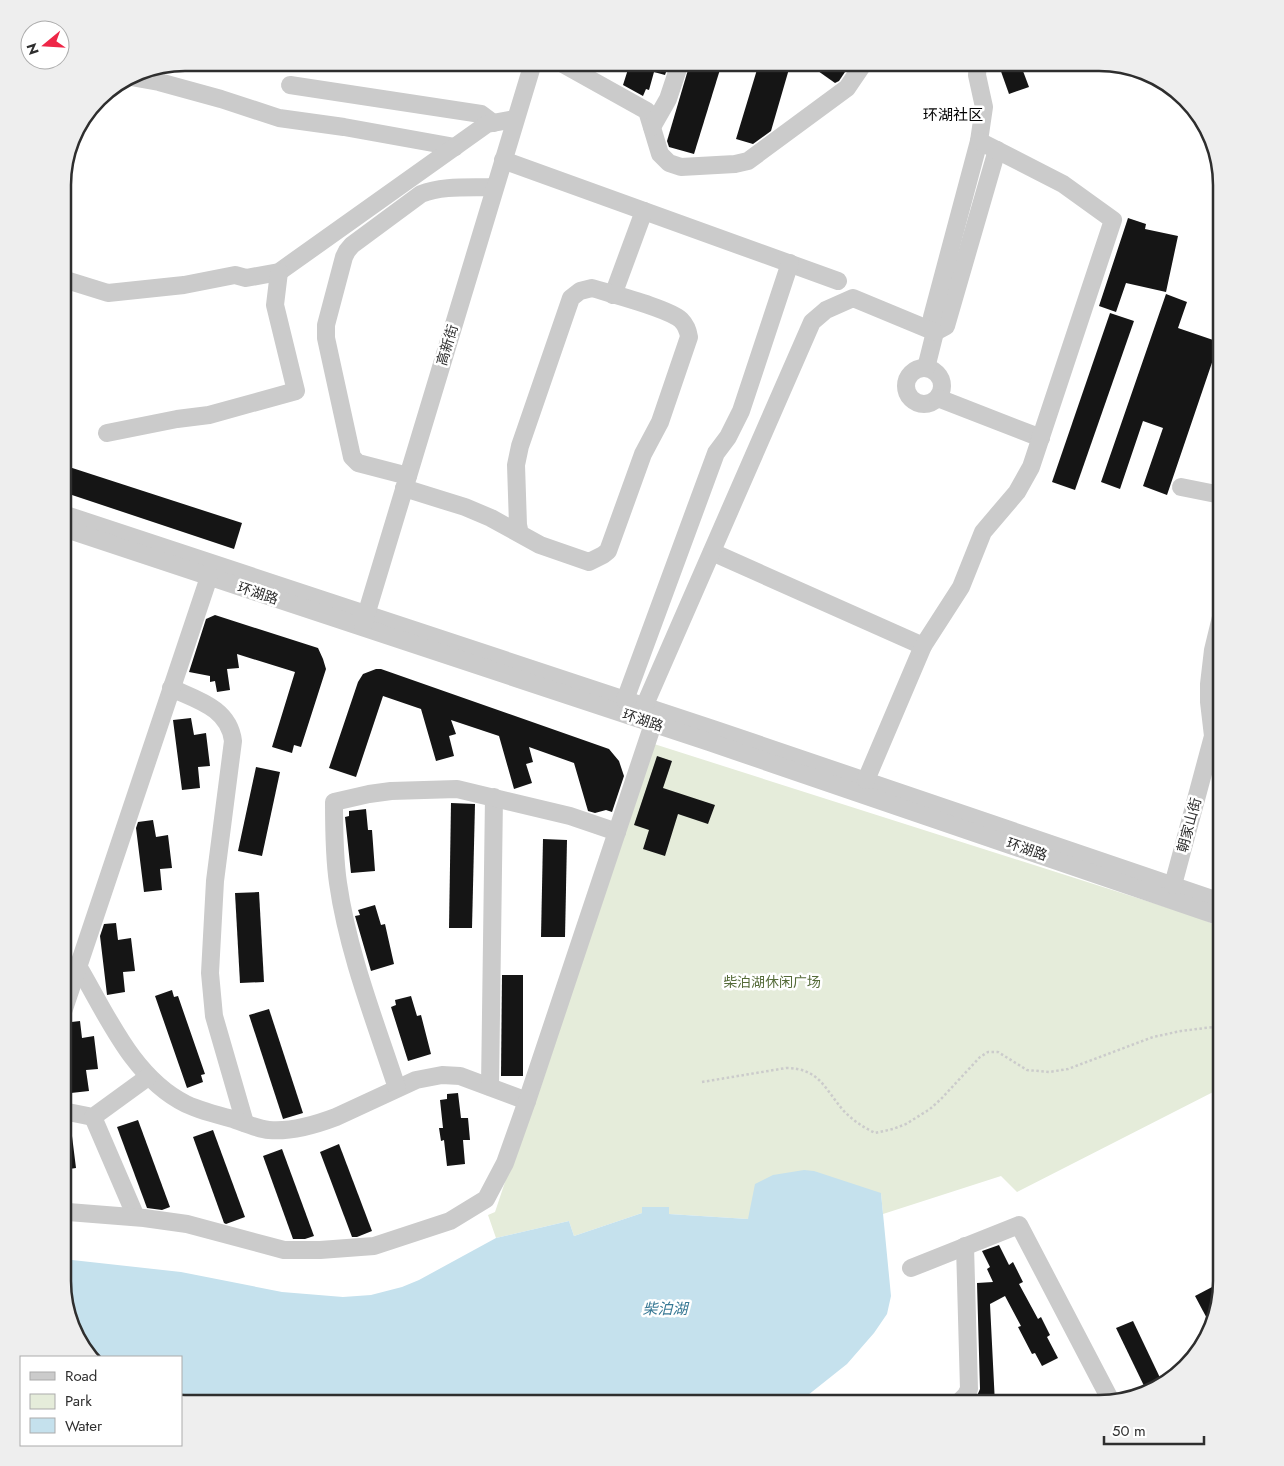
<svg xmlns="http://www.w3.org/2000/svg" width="1284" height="1466" viewBox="0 0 1284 1466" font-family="Jost,'Noto Sans SC',sans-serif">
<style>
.green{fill:#e5ecda}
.water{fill:#c5e1ed}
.building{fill:#151515}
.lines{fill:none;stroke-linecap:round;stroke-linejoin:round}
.path{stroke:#cbcbcb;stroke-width:2.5;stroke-dasharray:2.5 2.5;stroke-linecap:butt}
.minor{stroke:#cbcbcb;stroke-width:18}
.labels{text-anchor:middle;stroke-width:5;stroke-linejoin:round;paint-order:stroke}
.street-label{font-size:14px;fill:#2e2e2e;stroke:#fff}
.park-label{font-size:14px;fill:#556b39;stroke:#fff}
.neighbourhood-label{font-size:15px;fill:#000;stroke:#fff}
.water-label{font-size:15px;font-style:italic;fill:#377894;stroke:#fff}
.rim{fill:none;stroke:#2e2e2e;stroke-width:2.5}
</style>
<rect width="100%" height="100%" fill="#fff"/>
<path class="green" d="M651,743l549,175 21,10v160l-204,104 -16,-16 -118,38 -2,-21 -133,26 -79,-5 -27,-7v6l-68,23 -5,-15 -73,17 -8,-23 7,-3z"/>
<path class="water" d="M804,1170l10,1 67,22 10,103 -4,18 -13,19 -27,31 -49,39h-617v-46h-91l-21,-37 -6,-39v-22l118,13 101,20 61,5 28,-2 31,-8 17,-7 77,-42 73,-17 5,15 68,-23v-6h27v7l79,5 7,-35 18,-9z"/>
<g class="building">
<path d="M630,63h39l-4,12 -11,-3 -5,18 -3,-1 -3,7 -20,-11z"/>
<path d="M690,63h32l-28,91 -25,-7 -2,-6z"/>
<path d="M759,63h20v2l10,4 -18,62 -18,13 -17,-5z"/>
<path d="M824,63h27l-12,18 -4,2 -17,-12z"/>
<path d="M998,63h22l9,24 -20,7z"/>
<path d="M1128,218l18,6 -1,5 33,7 -12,56 -40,-9 -10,29 -17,-6z"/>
<path d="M1166,294l21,8 -9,26 41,14 -52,153 -24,-9 20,-58 -20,-7 -23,68 -19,-7z"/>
<path d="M1110,313l24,8 -59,169 -23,-8z"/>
<path d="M63,465l179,58 -8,26 -171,-57z"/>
<path d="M215,615l103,33 5,11 3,10 -25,78 -7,-2 -2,8 -20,-6 23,-75 -58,-18 2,14 -12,1 3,21 -13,2 -2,-11 -5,1v-6l-21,-4 17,-53z"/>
<path d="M376,669h5l228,80 10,12 5,15 -12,36 -6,-2 -11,3 -7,-2 -14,-48 -45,-16 4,15 -7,2 6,19 -18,6 -15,-53 -48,-16 5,14 -7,2 5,20 -18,5 -15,-52 -38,-13 -27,81 -27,-9 29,-86 5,-8z"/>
<path d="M191,718l3,17 12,-2 4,33 -12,1 2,21 -18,2 -9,-70z"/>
<path d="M657,756l15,5 -9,27 52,17 -7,19 -30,-10 -13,42 -22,-7 6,-19 -15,-5z"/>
<path d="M256,767l24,5 -18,84 -24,-5z"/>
<path d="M451,803l24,1 -3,124h-23z"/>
<path d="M366,809l2,21h4l3,41 -24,2 -6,-56 4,-1v-5z"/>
<path d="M153,820l3,17 12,-2 4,33 -12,1 2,21 -18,2 -8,-64 2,-6z"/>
<path d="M543,839l24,1 -2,97h-24z"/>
<path d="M259,892l5,90 -24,1 -5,-90z"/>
<path d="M375,905l6,20 4,-1 9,40 -23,7 -16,-55 5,-1 -2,-5z"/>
<path d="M116,923l2,17 13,-2 4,33 -12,1 2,20 -18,3 -7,-59 4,-12z"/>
<path d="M502,975h21v101h-22z"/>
<path d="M172,990l2,7 4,-1 27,78 -4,1 2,7 -16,6 -32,-92z"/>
<path d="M411,996l6,20 4,-1 10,39 -23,7 -17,-54 5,-2 -1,-5z"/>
<path d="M269,1009l34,104 -20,6 -34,-104z"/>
<path d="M80,1021l2,17 12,-2 4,33 -12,1 3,21 -18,2 -8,-70z"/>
<path d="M458,1093l3,25h7l2,22h-7l2,24 -18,2 -3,-26 -3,1 -2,-13h4l-3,-28 7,-1v-5z"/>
<path d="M138,1120l32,87 -8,3 -15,-2 -30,-81z"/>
<path d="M213,1130l32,87 -19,7 -2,-1 -31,-86z"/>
<path d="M72,1136l4,32 -13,2v-33z"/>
<path d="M339,1144l33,87 -15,6h-5l-32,-85z"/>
<path d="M282,1149l32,87 -9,3h-12l-30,-83z"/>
<path d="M999,1245l10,20 4,-3 10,20 -4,2 19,35 3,-2 9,18 -3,2 11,21 -16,8 -7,-13 -3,1 -14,-27 3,-1 -16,-30 -15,8 5,100h-18l-1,-6 4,-9 -3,-106 16,-1 -6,-13 3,-2 -8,-16z"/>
<path d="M1214,1286l4,9 -7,31 -16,-30z"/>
<path d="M1133,1321l30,63 -16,8 -31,-64z"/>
</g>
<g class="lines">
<path class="path" d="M702,1082l84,-14c33,0 39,21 57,42 9,10 20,17 32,23l18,-4 13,-5 24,-15 11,-10 39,-42 8,-5h10l29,18 22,2 19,-3 85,-32 28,-6 40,-5"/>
<g class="minor">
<path d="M561,63l86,48 13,43 9,9 12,4 54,-3 13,-3 99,-73 17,-25"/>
<path d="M131,77l28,5 62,17 58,19 65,9 111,20"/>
<path d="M290,85l191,29 12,9"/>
<path d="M652,127l16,-28 12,-36"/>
<path d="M503,160l335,121"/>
<path d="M63,279l45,14 76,-8 51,-10 11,3 33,-6 208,-148 28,-5"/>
<path d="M613,295l31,-84"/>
<path d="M935,332l11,-6 51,-176"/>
<circle cx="924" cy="386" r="18"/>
<path d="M926,368l9,-36 -3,-15 47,-176 5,-34 -7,-32 1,-12"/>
<path d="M938,398l103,40"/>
<path d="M107,433l70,-14 32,-4 87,-24 -21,-86 4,-33"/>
<path d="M408,476l-50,-13 -6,-6 -26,-119v-13l18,-68 3,-6 5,-6 69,-51c22,-9 50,-6 74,-7"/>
<path d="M1181,487l40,8"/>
<path d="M404,488l61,19 26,11 49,27 49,17 14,-7 5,-4 35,-97 17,-32 29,-85c-1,-7 -3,-12 -8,-17 -13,-12 -70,-26 -89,-32l-12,3 -9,7 -51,148 -4,19 2,60 2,9"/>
<path d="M63,514l650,215 508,173"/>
<path d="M63,528l646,214 512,175"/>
<path d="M712,552l211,94"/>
<path d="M363,625l170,-562"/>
<path d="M171,688c26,12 58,20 62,53l-18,140 -5,92 4,43 31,107"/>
<path d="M625,700l91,-247 12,-16 13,-26 49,-148"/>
<path d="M640,716l172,-394 14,-12 27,-12 82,34"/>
<path d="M866,780l57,-134 38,-59 22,-55 34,-40 14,-25 82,-247 -50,-36 -84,-43"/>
<path d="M1173,885l40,-149 -4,-34v-18l4,-34 8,-33"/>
<path d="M78,966c29,49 55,112 108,138 15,7 31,11 47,15 11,4 25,10 36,11 23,2 46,-5 67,-13l80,-37 26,-5 18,1 67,25"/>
<path d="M63,1012l146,-435"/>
<path d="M490,1087l4,-290"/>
<path d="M397,1088c-22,-67 -49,-135 -59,-205 -4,-27 -4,-54 -4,-81l35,-8 22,-3 66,-2 113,27 47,16"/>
<path d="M63,1111l30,6 55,-40"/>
<path d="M93,1117l43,100"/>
<path d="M63,1210l5,2 76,6 43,6 97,26h36l54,-4 76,-25 36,-22 19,-36 22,-62 126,-377"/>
<path d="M911,1268l108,-43 92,176"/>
<path d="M958,1403l8,-8 3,-6 -4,-143"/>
</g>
</g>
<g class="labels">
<g class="street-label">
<text transform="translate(447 345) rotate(-73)" y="5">高新街</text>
<text transform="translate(258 593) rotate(18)" y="5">环湖路</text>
<text transform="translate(643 720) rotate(18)" y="5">环湖路</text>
<text transform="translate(1189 825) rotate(-75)" y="5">朝家山街</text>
<text transform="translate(1027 849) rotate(19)" y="5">环湖路</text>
</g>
<g class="park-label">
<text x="772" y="987">柴泊湖休闲广场</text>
</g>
<g class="neighbourhood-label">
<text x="953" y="120">环湖社区</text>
</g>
<g class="water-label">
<text x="665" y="1314">柴泊湖</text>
</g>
</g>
<path d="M0 0H1284V1466H0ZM185 71H1099A114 114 0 0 1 1213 185V1281A114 114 0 0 1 1099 1395H185A114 114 0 0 1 71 1281V185A114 114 0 0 1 185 71Z" fill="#eee" fill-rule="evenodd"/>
<path class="rim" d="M185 71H1099A114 114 0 0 1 1213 185V1281A114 114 0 0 1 1099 1395H185A114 114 0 0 1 71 1281V185A114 114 0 0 1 185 71Z"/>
<rect x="20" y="1356" width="162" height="90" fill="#ffffff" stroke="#ababab"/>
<rect x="30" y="1372" width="25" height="8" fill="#cbcbcb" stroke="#ababab"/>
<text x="65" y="1381" font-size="15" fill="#2e2e2e">Road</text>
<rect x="30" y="1394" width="25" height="15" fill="#e5ecda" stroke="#ababab"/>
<text x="65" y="1406" font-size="15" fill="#2e2e2e">Park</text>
<rect x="30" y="1418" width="25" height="15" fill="#c5e1ed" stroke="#ababab"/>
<text x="65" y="1431" font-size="15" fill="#2e2e2e">Water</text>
<g transform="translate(45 45) rotate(252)"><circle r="24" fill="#ffffff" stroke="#ababab"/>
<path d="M0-4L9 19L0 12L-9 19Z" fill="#ee2647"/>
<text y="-8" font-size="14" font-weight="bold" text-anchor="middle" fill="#2e2e2e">N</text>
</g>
<path d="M1104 1436v8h100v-8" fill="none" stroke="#2e2e2e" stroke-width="2.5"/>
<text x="1112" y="1436" font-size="15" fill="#2e2e2e" stroke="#ffffff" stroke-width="4" paint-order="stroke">50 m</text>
</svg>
